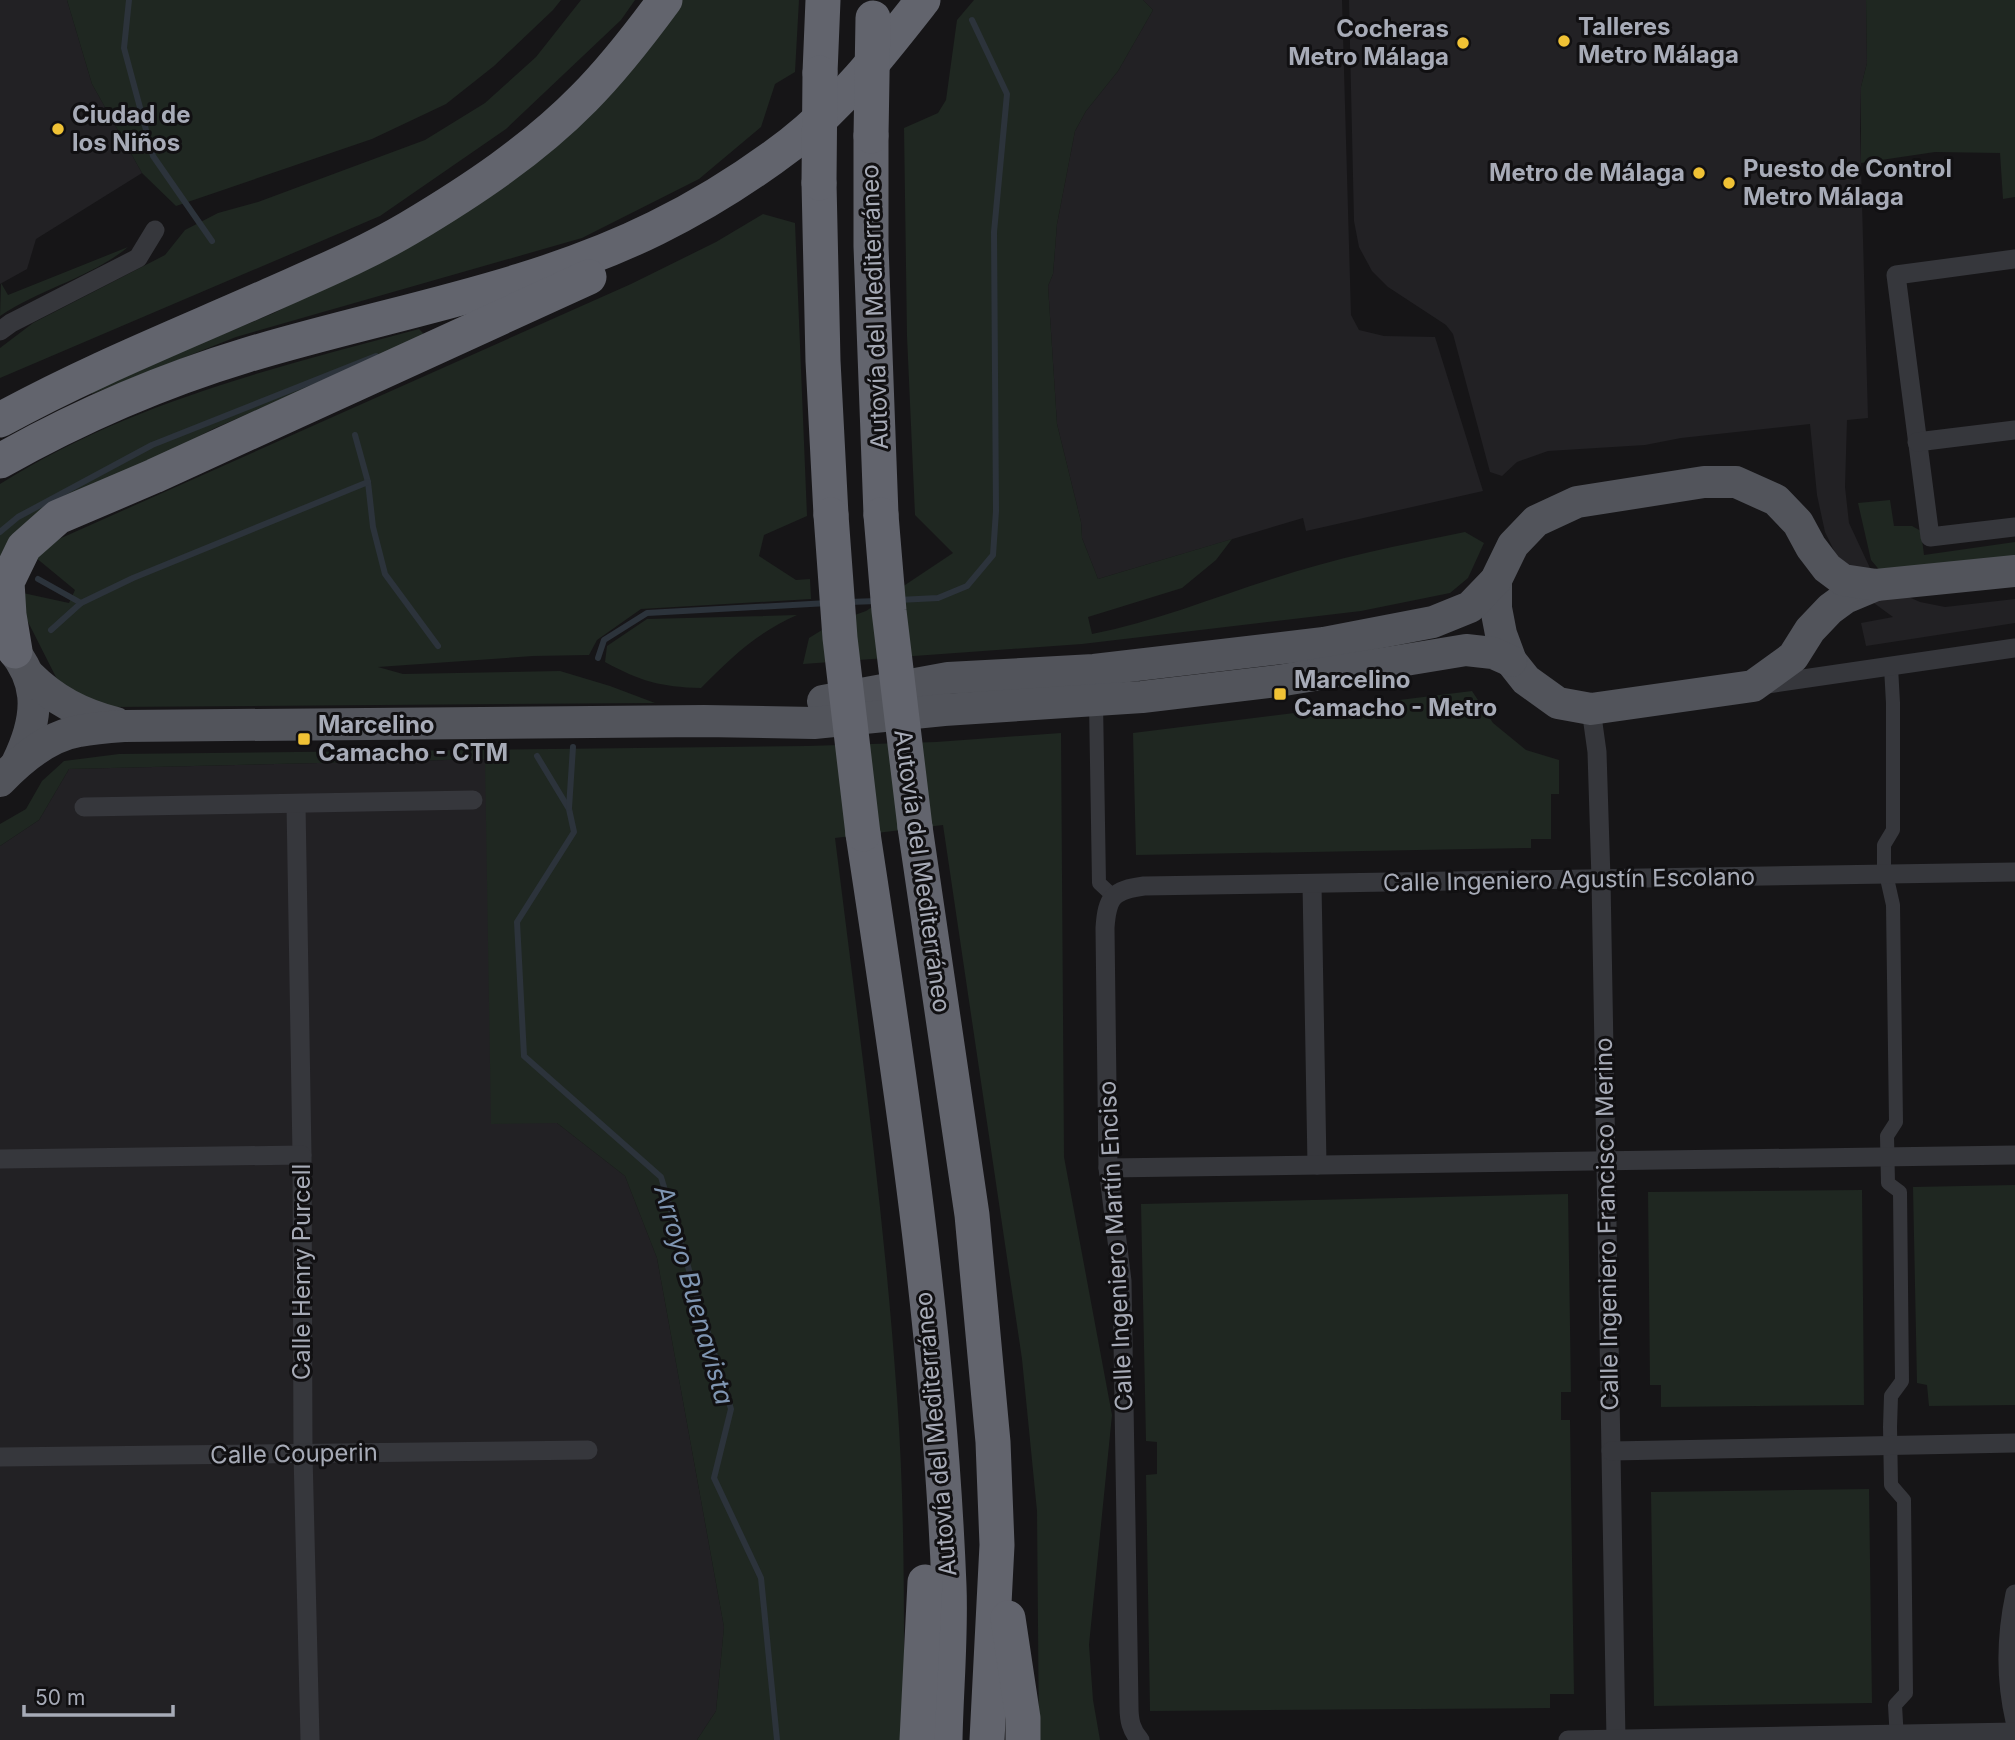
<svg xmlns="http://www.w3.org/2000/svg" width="2015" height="1740" viewBox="0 0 2015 1740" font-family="Inter,sans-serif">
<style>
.built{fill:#222124}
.green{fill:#1f2721}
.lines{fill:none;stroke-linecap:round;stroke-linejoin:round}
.stream{stroke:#2c333b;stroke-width:6}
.pedestrian{stroke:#36373c;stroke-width:14}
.minor{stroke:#36373c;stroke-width:19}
.primary{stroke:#52545b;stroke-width:32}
.motorway{stroke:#62646d;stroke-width:35}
.motorway-bridge{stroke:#62646d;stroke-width:35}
.poi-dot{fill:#f0c235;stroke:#111012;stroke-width:2.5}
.labels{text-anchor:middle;stroke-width:6;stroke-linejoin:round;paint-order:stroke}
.poi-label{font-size:24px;font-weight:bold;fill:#a7abb7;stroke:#111012;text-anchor:start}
.street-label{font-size:24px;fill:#a7abb7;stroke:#111012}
.water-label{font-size:26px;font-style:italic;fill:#7f95b2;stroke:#111012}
</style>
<rect width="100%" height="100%" fill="#161517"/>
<g class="built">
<path d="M0,0h67l25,84 50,89 -106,66 -9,30 -27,15z"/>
<path d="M1143,0h199l9,315 8,15 25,6 51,1 48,154 -177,40 -3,-13 -205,61 -16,-41 -1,-16 -24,-98 -9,-138 5,-12 4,-50 18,-93 11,-20 32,-40 35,-61z"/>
<path d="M1349,0h517l1,63 -6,24 -1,44 8,287 -21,2 -2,67 4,36 21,45 27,25 5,1 18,8 25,5 70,-8v24l-149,23 -5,-23 32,-6 -26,-19 -23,-27 -19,-39 -8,-37 -7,-71 -129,14 -36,7 -97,6 -31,11 -15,14 -12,-4 -37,-138 -7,-9 -58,-38 -16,-16 -13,-24 -5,-26z"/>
<path d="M528,758l5,365h24l68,53 32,82 67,369 -8,84 -19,29h-697v-894l39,-26 30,-51z"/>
</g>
<g class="green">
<path d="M67,0h494l-8,10 -59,56 -48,38 -74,35 -196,67 -34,-33 -50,-89z"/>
<path d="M581,0h54l-14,20 -115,109 -126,87 -380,162v-30l33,-25 132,-68 20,-25 33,-17 40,-11 167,-62 60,-37 51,-46z"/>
<path d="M681,0h118l-4,72 -20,12 -14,43 -62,52 -117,59 -346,99 -144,57 -1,-5 183,-76 163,-84z"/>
<path d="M974,0h169l10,10 -35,61 -32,40 -11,20 -18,93 -4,50 -5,12 9,138 24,98 1,16 16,41 134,-40 -16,21 -34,28 -94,29 4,17c62,-12 120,-36 180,-55 63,-21 128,-34 193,-47l19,11 -16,35 -18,15 -89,18 -279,33 -279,20 6,-26 26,-16 31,-11 87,-58 -38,-38 -8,-179 -3,-208 34,-15 8,-13 11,-80z"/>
<path d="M1866,0h149v197l-12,2 -3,-46 -65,-1 -74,11v-76l6,-24z"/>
<path d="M763,214l32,9 12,293 -43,19 -5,21 37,24 14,-1 1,20 -170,10 -44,31 -8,15 -56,1 -155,11 25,7 157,-3 50,15 45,17 -546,4 -47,-18 -37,-73 -2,-23 46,10 6,-13 -40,-33 24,-18 572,-255 85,-42z"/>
<path d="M128,247c-38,31 -88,42 -128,69l1,-33 7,12z"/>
<path d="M419,329l7,7 -213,93 -130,68 -83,67v-80c126,-80 276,-117 419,-155z"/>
<path d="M1890,500l4,26h18l9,5 3,24 91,-13v19l-133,12 -11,-13 -13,-57z"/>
<path d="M797,615c-42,19 -64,41 -96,73 -41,-1 -61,-7 -96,-26l2,-16 40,-27z"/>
<path d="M1472,691l21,32 33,27 33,10v34h-8v45h-20v9l-395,7 -3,-122z"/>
<path d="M1061,733l3,424 48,258 -23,230 4,55 7,40h-61l-2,-229 -15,-152 -79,-534 -108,13c23,186 49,371 62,559 8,109 7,219 7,328l-2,15h-205l19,-29 8,-84 -67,-369 -32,-82 -68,-53 -66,1 -6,-365 -416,10 -30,51 -39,26v-22l26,-15 16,-28 22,-20 55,-7 688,-8 129,-4z"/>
<path d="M2015,1185v220l-86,1 -2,-21 -10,-2 -4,-196z"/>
<path d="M1862,1190l2,215 -203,2v-22h-11l-2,-193z"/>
<path d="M1568,1194l3,198h-10v28h9l4,274h-24v14l-400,3 -4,-236 11,-1v-32l-11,-1 -5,-237z"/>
<path d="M1869,1489l3,214 -218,3 -3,-214z"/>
</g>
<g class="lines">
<g class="stream">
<path d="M129,0l-5,48 29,108 59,85"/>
<path d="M355,435l13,47 5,45 12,47 53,72"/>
<path d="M0,532l18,-15 134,-72 224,-89"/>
<path d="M38,579l43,24"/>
<path d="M898,600l40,-2 29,-12 26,-31 3,-44 -2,-279 13,-138 -35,-74"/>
<path d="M849,602l28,-1"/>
<path d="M51,630l30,-27 52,-25 235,-96"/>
<path d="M598,658l6,-18 43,-27 181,-10"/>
<path d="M537,756l32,53 5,23 -57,90 7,134 137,121 70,232 -17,69 47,100 16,162"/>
<path d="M569,808l4,-61"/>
</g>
<g class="pedestrian">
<path d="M1891,667l2,36v127l-9,15v20l9,40 3,217 -9,14 1,47 12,9 2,189 -11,15 -1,31 1,58 13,15 2,193 -11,12 2,35"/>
<path d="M1096,702l3,181 14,13"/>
</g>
<g class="minor">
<path d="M2015,259l-119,16 34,262 85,-10"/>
<path d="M0,331l11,-8 127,-65 17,-28"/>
<path d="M1917,442l98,-12"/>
<path d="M1761,685l254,-37"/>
<path d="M1591,709l6,43 4,127 15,861"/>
<path d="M296,804l6,351 1,299 7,286"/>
<path d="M84,807l389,-7"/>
<path d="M1312,884l5,281"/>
<path d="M0,1159l302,-4"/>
<path d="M1108,1168l907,-13"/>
<path d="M1611,1451l404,-8"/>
<path d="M0,1457l588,-7"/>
<path d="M2015,1594c-9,42 -10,84 0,127"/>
<path d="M1140,1740c-9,-10 -11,-20 -11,-33l-7,-426 -14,-113 -3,-240c2,-31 8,-38 39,-42l871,-14"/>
<path d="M1568,1740l447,-8"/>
</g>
<g class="primary">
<path d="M1496,580v28l5,26 10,27 15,19 32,23 33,6 162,-23 40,-29 17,-27 20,-21 15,-11 31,-13"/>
<path d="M0,636c42,40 41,78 17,127"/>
<path d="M29,675c25,25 52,39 87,48"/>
<path d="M823,701l125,-23 146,-8 230,-27 109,-21 37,-15 26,-27 17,-35 23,-24 41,-19 127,-20h32l40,18 22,23 13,24 16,21 16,12 33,5 139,-14"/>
<path d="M0,781c21,-22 49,-45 79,-50 15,-3 30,-4 45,-5l580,-5 110,2 130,-13 198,-13 136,-16 188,-31 27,3 18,8"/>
</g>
<g class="motorway">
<path d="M820,73l3,-73"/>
<path d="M871,136v110l10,269"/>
<path d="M819,183l4,178 8,154"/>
<path d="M0,420c87,-48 180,-85 270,-125 47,-21 95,-41 139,-67 62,-37 124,-78 175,-130 30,-30 56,-64 81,-98"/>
<path d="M0,461c78,-44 161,-80 247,-106 135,-41 282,-64 409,-127 47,-23 93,-52 135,-84 51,-40 92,-93 132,-144"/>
<path d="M15,651l-6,-36 -2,-33 17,-35 34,-30 96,-41 435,-199"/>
<path d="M915,827l57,388 21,227 4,103 -10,195"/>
<path d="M863,834c38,249 76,500 86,752 2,51 -3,103 -4,154"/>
<path d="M1008,1618l15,100v22"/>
<path d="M917,1740l8,-158"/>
</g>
<g class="motorway-bridge">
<path d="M871,136l2,-118"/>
<path d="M819,183l1,-110"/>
<path d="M831,515l9,123 23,196"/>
<path d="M881,515l8,96 26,216"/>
</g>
</g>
<g class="poi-dot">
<circle cx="1564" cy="41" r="7"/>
<circle cx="1463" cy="43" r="7"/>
<circle cx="58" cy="129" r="7"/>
<circle cx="1699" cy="173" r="7"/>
<circle cx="1729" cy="183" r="7"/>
<rect x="1273" y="687" width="14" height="14" rx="3.5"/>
<rect x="297" y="732" width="14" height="14" rx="3.5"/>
</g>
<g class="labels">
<g class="poi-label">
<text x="1578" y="35">Talleres<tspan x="1578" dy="28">Metro Málaga</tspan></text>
<text x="1449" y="37" text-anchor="end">Cocheras<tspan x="1449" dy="28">Metro Málaga</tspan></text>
<text x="72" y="123">Ciudad de<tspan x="72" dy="28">los Niños</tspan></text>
<text x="1743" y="177">Puesto de Control<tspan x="1743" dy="28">Metro Málaga</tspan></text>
<text x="1685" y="181" text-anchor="end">Metro de Málaga</text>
<text x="1294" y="688">Marcelino<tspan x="1294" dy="28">Camacho - Metro</tspan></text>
<text x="318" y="733">Marcelino<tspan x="318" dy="28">Camacho - CTM</tspan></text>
</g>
<g class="street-label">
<text transform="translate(875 307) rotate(-92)" y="8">Autovía del Mediterráneo</text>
<text transform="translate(922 871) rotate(82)" y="8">Autovía del Mediterráneo</text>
<text transform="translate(1569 880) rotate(-1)" y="8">Calle Ingeniero Agustín Escolano</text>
<text transform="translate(1607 1224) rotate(-91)" y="8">Calle Ingeniero Francisco Merino</text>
<text transform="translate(1116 1246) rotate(-93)" y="8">Calle Ingeniero Martín Enciso</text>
<text transform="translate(302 1272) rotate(-90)" y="8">Calle Henry Purcell</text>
<text transform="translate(936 1434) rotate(-95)" y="8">Autovía del Mediterráneo</text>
<text transform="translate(294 1454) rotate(-1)" y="8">Calle Couperin</text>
</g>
<g class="water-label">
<text transform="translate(694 1295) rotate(74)" y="9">Arroyo Buenavista</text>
</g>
</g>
<path d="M24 1705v10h149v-10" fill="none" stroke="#a7abb7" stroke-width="3.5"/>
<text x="35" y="1705" font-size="21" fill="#a7abb7" stroke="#111012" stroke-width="5" paint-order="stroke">50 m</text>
</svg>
